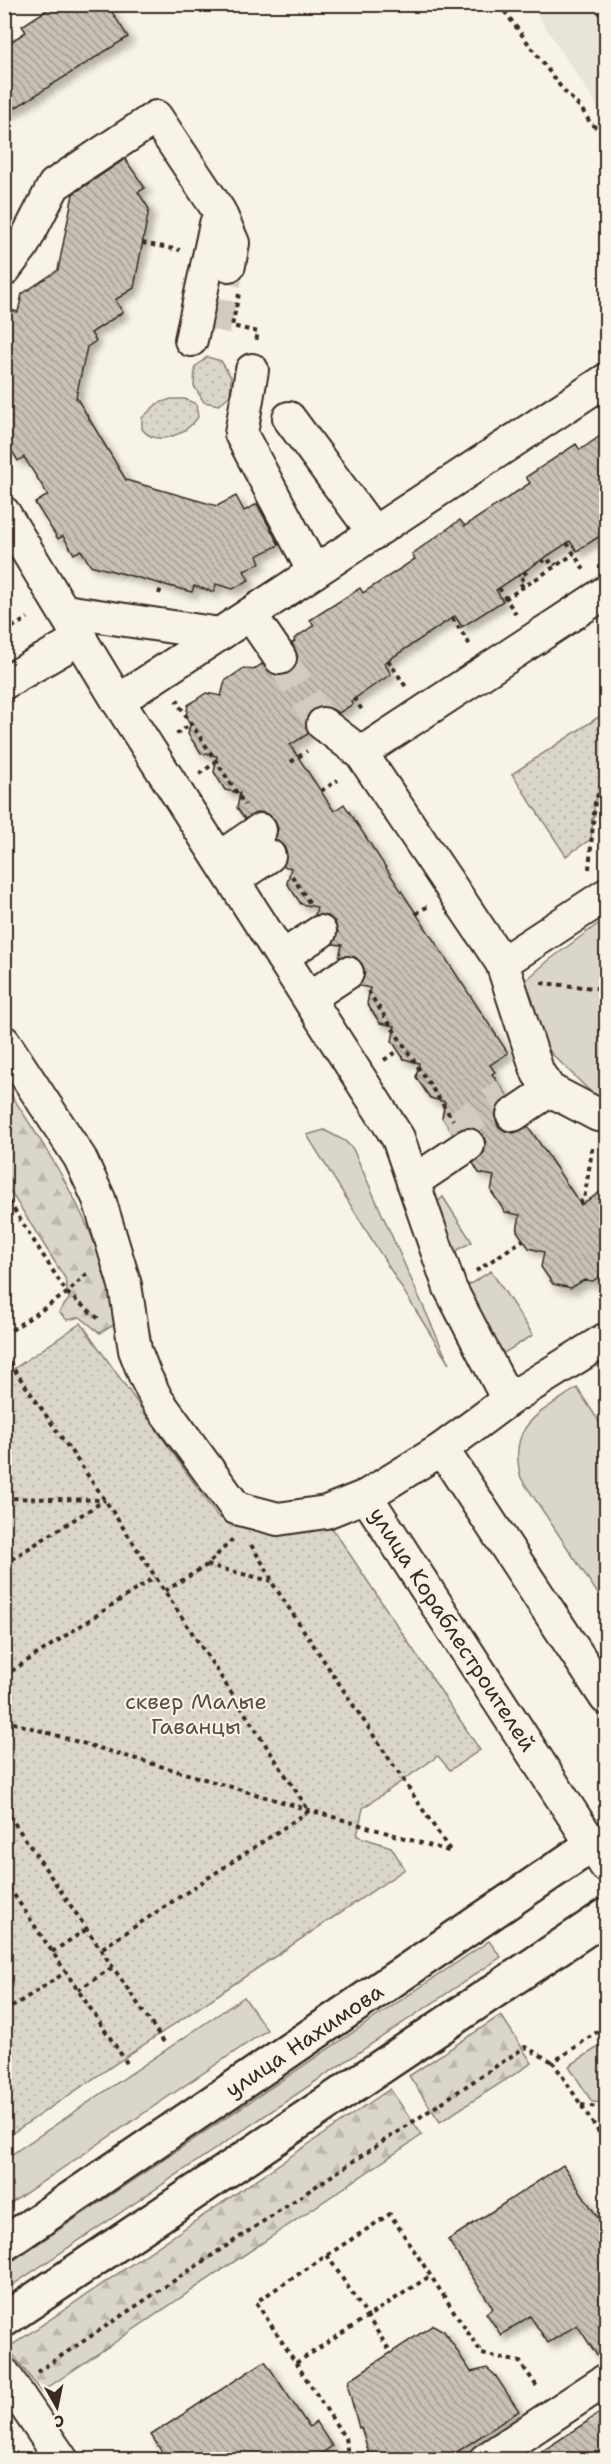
<svg xmlns="http://www.w3.org/2000/svg" width="611" height="2464" viewBox="0 0 611 2464" font-family="'Shantell Sans',sans-serif">
<style>
.built{fill:#e9e4d9}
.green{fill:#dbd6cb;stroke:#8b8074;stroke-width:1.5}
.forest{fill:url(#forest-firs);stroke:#8b8074;stroke-width:1.5}
.park{fill:url(#park-dots);stroke:#8b8074;stroke-width:1.5}
.building{fill:url(#building-back-hatch);stroke:#3b2a1e;stroke-width:1.5;filter:url(#shadow)}
.lines{fill:none;stroke-linecap:round;stroke-linejoin:round}
.minor-tunnel{stroke:#d1cbc0;stroke-width:32;stroke-dasharray:32 16;stroke-linecap:butt}
.minor-casing{stroke:#3b2a1e;stroke-width:36}
.major-casing{stroke:#3b2a1e;stroke-width:38}
.path{stroke:#3b2a1e;stroke-width:4;stroke-dasharray:4.5 4.5;stroke-linecap:butt}
.minor{stroke:#f7f3e8;stroke-width:32}
.major{stroke:#f7f3e8;stroke-width:33}
.labels{text-anchor:middle;stroke-width:4.5;stroke-linejoin:round;paint-order:stroke}
.street-label{font-size:22px;fill:#3b2a1e;stroke:#f7f3e8}
.park-label{font-size:22px;fill:#5b4c41;stroke:#f7f3e8}
</style>
<defs>
<pattern id="forest-firs" width="22" height="20" patternUnits="userSpaceOnUse" patternTransform="scale(1.5)"><rect width="22" height="20" fill="#dbd6cb"/><path d="M5 1l3.5 6h-7zM16 11l3.5 6h-7z" fill="#bdb8ae"/></pattern>
<pattern id="park-dots" width="8" height="8" patternUnits="userSpaceOnUse" patternTransform="scale(1.5)"><rect width="8" height="8" fill="#dbd6cb"/><path d="M2 2h.1M6 6h.1" fill="none" stroke="#bdb8ae" stroke-width="1.8" stroke-linecap="round"/></pattern>
<pattern id="building-back-hatch" width="6" height="6" patternUnits="userSpaceOnUse" patternTransform="scale(1.5)"><rect width="6" height="6" fill="#c8c1b6"/><path d="M-1 5l2 2M0 0l6 6M5-1l2 2" fill="none" stroke="#a49d93"/></pattern>
<filter id="shadow"><feDropShadow dx="5.5" dy="5.5" stdDeviation="3" flood-color="#0004"/></filter>
</defs>
<rect width="100%" height="100%" fill="#f7f3e8"/>
<filter id="ink" filterUnits="userSpaceOnUse"><feTurbulence type="fractalNoise" baseFrequency=".0167" numOctaves="2"/><feDisplacementMap in="SourceGraphic" scale="12" xChannelSelector="R" yChannelSelector="G"/><feConvolveMatrix kernelMatrix="1 2 1 2 8 2 1 2 1" color-interpolation-filters="sRGB"/></filter>
<g filter="url(#ink)">
<path class="built" d="M531,5h75v114z"/>
<g class="green">
<path d="M606,918v184l-4,1 -50,-49 -23,-35 -5,-37 24,-21z"/>
<path d="M324,1130l21,11 8,8 96,215 -142,-229z"/>
<path d="M443,1197l29,45 -18,10 -20,-47z"/>
<path d="M491,1271l42,64 -34,21 -34,-69z"/>
<path d="M577,1388l29,44v174l-85,-128c-14,-53 17,-64 56,-90z"/>
<path d="M489,1941l12,16 -496,333v-24z"/>
<path d="M244,1997l23,33 -262,177v-48z"/>
<path d="M606,2042v61l-14,-1 -23,-36z"/>
</g>
<g class="forest">
<path d="M4,1084c41,62 79,119 102,190 6,17 11,32 11,49l-17,10 -20,-16 -13,3 -8,-8 10,-13 -4,-21 -60,-95z"/>
<path d="M501,2015l31,48 -92,59 -31,-46z"/>
<path d="M390,2089l32,46 -381,257 -33,-44z"/>
</g>
<g class="park">
<path d="M207,357l14,4 10,16 -1,18 -11,10 -15,-3 -10,-16 1,-19z"/>
<path d="M171,399h14l11,5 2,13c-11,17 -41,31 -56,12v-11l15,-14z"/>
<path d="M606,712v61l-11,29 -4,37 -25,17 -54,-82z"/>
<path d="M81,1323l137,194 20,9 13,2 80,-2 149,224 -30,20 -12,-14 -75,52 -6,28 34,11 14,22 -400,269v-763z"/>
</g>
<g class="building">
<path d="M56,4h51l21,33 -124,78v-69l22,-14 -4,-6z"/>
<path d="M125,159l20,29 -7,4 11,17 -15,79 -19,12 8,12 -32,21 5,8 -9,6 -11,50 50,83 91,26 19,-10 8,15 13,-7 22,41 -22,11 3,7 -16,8 5,9 -16,9 -17,-5 -2,8 -20,-6 -2,6 -102,-27 -9,-15 -7,4 -11,-18 -5,3 -23,-36 13,-8 -24,-38 -6,4 -14,-23v-102l6,-26 8,2 4,-18 36,-24 15,-76z"/>
<path d="M606,432v100l-29,19 -7,-10 -74,49 7,11 -41,26 -7,-11 -71,47 7,11 -40,27 2,3 -14,9 -13,-7 -10,2 -7,5 -4,8 3,13 -18,11 44,66 10,-7 164,249 -18,12 5,7 -3,2 16,23 -11,11 -2,9 3,9 7,5 9,2 14,-7 53,79 25,-17v84l-13,9 -9,-1 -13,8 -18,-4 -12,-17 3,-15 -15,-4 -12,-17 3,-16 -15,-3 -14,-21 3,-15 -15,-3 -6,-10 11,-11 2,-9 -3,-8 -7,-6 -9,-2 -14,6 -11,-16 3,-15 -15,-4 -14,-21 3,-14 -15,-4 -12,-18 3,-15 -15,-3 -13,-19 3,-16 -11,-2 6,-13 -3,-9 -7,-7h-16l3,-12 -9,-1 5,-12 -3,-10 -7,-6 -13,-1 2,-8 -16,-3 -14,-21 4,-15 -8,-2 4,-12 -3,-8 -9,-7 3,-10 -3,-9 -7,-6 -9,-2 -14,7 -8,-11 3,-15 -15,-3 -11,-18 3,-16 -16,-3 -13,-19 2,-9 -4,-8 2,-12 18,-12 15,3 4,-15 19,-13 9,2 9,-6 11,10 8,2 9,-3 6,-7 2,-9 -6,-14 3,-2 -1,-2 20,-14 -4,-5 50,-32 3,5 52,-34 -3,-5 48,-34 5,6 65,-43 -4,-6 50,-33 4,6z"/>
<path d="M563,2165l43,65v132l-4,1 -25,-38 -29,18 -18,-27 -29,19 -15,-22 7,-5 -45,-68z"/>
<path d="M433,2325l11,6 27,41 16,-4 8,7 24,36 -74,49h-74l-10,-33 -2,1 -11,-41 1,-7z"/>
<path d="M265,2361l44,66 7,-5 16,24 -20,14h-145l-16,-25z"/>
<path d="M606,2409v51h-77z"/>
</g>
<g class="lines">
<g class="minor-tunnel">
<path d="M214,330l15,-65"/>
<path d="M280,658l43,66"/>
<path d="M451,1131l55,-37"/>
<path d="M602,2412l4,6"/>
</g>
<g class="minor-casing">
<g id="minor">
<path d="M4,270l19,-25 31,-60 102,-68 63,94 14,32 -4,22"/>
<path d="M191,340l25,-116"/>
<path d="M252,370l-11,64 73,138"/>
<path d="M289,418l85,115"/>
<path d="M4,513l114,188 280,437 52,150 58,112"/>
<path d="M606,592l-245,161 141,210 36,110 12,17 48,25h8"/>
<path d="M65,611l155,23"/>
<path d="M250,614l30,44"/>
<path d="M4,683l77,-45"/>
<path d="M118,701l488,-321"/>
<path d="M323,724l38,29"/>
<path d="M219,858l41,-28"/>
<path d="M233,880l36,-24"/>
<path d="M282,957l38,-25"/>
<path d="M502,963l104,-68"/>
<path d="M309,998l38,-25"/>
<path d="M4,1042l76,116 19,41 26,86 10,65 10,26 12,24 79,108 42,11 48,-7 40,-16 76,-47 66,-49 98,-61"/>
<path d="M513,1115l37,-25"/>
<path d="M413,1182l55,-37"/>
<path d="M442,1449l164,249"/>
<path d="M366,1496l240,370"/>
<path d="M4,2374l58,86"/>
<path d="M485,2460l121,-80"/>
</g>
</g>
<g class="major-casing">
<g id="major">
<path d="M4,2244l589,-400 13,-3"/>
<path d="M4,2320l602,-404"/>
</g>
</g>
<g class="path">
<path d="M499,4l64,86 18,18 10,16 15,10"/>
<path d="M142,243l38,7"/>
<path d="M239,294l-7,32 26,6 -2,10"/>
<path d="M567,543l17,27"/>
<path d="M542,559l3,5 7,-4 4,5"/>
<path d="M523,587l-4,-6 8,-5 -3,-5"/>
<path d="M499,588l17,26"/>
<path d="M159,594l3,-10"/>
<path d="M505,599l69,-45"/>
<path d="M452,618l18,27"/>
<path d="M4,632l24,-14"/>
<path d="M388,660l18,27"/>
<path d="M354,698l10,15"/>
<path d="M180,700l-3,2 68,103"/>
<path d="M176,734l14,-9"/>
<path d="M291,762l16,-11"/>
<path d="M199,774l16,-11"/>
<path d="M321,791l17,-11"/>
<path d="M589,869l6,-67 11,-29"/>
<path d="M292,876l19,29"/>
<path d="M416,914l12,-8"/>
<path d="M541,983l65,6"/>
<path d="M368,991l85,129"/>
<path d="M384,1060l14,-9"/>
<path d="M4,1194l63,99 32,26"/>
<path d="M579,1203l5,-3 9,-56"/>
<path d="M476,1271l47,-31"/>
<path d="M4,1335l63,-42 23,-22"/>
<path d="M4,1355l101,145 204,311 -208,138"/>
<path d="M4,1498l100,2"/>
<path d="M251,1545l19,30 1,6 180,271"/>
<path d="M4,1564l101,-64"/>
<path d="M207,1565l64,16"/>
<path d="M165,1591l42,-26 26,-26"/>
<path d="M4,1676l151,-99"/>
<path d="M4,1720l448,132"/>
<path d="M4,1808l160,234"/>
<path d="M4,1880l125,186"/>
<path d="M52,1952l35,-23"/>
<path d="M78,1990l35,-23"/>
<path d="M4,2012l62,-40"/>
<path d="M606,2026l-53,36 53,81"/>
<path d="M581,2105l25,3"/>
<path d="M327,2255l63,96"/>
<path d="M296,2363l134,-87"/>
<path d="M37,2372l488,-325 28,15"/>
<path d="M349,2460l-4,-22 -89,-136 134,-88 92,140 38,8 18,26"/>
</g>
<use href="#minor" class="minor"/>
<use href="#major" class="major"/>
</g>
</g>
<g class="labels">
<g class="street-label">
<text transform="translate(453 1629) rotate(57)" y="8">улица Кораблестроителей</text>
<text transform="translate(304 2040) rotate(-34)" y="8">улица Нахимова</text>
</g>
<g class="park-label">
<text x="196" y="1709">сквер Малые<tspan x="196" dy="25">Гаванцы</tspan></text>
</g>
</g>
<rect width="611" height="2464" fill="none" stroke="#f7f3e8" stroke-width="24"/>
<rect x="12" y="12" width="587" height="2440" fill="none" stroke="#3b2a1e" stroke-width="2" filter="url(#ink)"/>
<g transform="translate(57 2407) rotate(171)" stroke="#f7f3e8" stroke-width="4.5" paint-order="stroke">
<path d="M0-4.5L10 22L0 15L-10 22Z" fill="#3b2a1e"/>
<text y="-9" font-size="16" font-weight="bold" text-anchor="middle" fill="#3b2a1e">С</text>
</g>
</svg>
